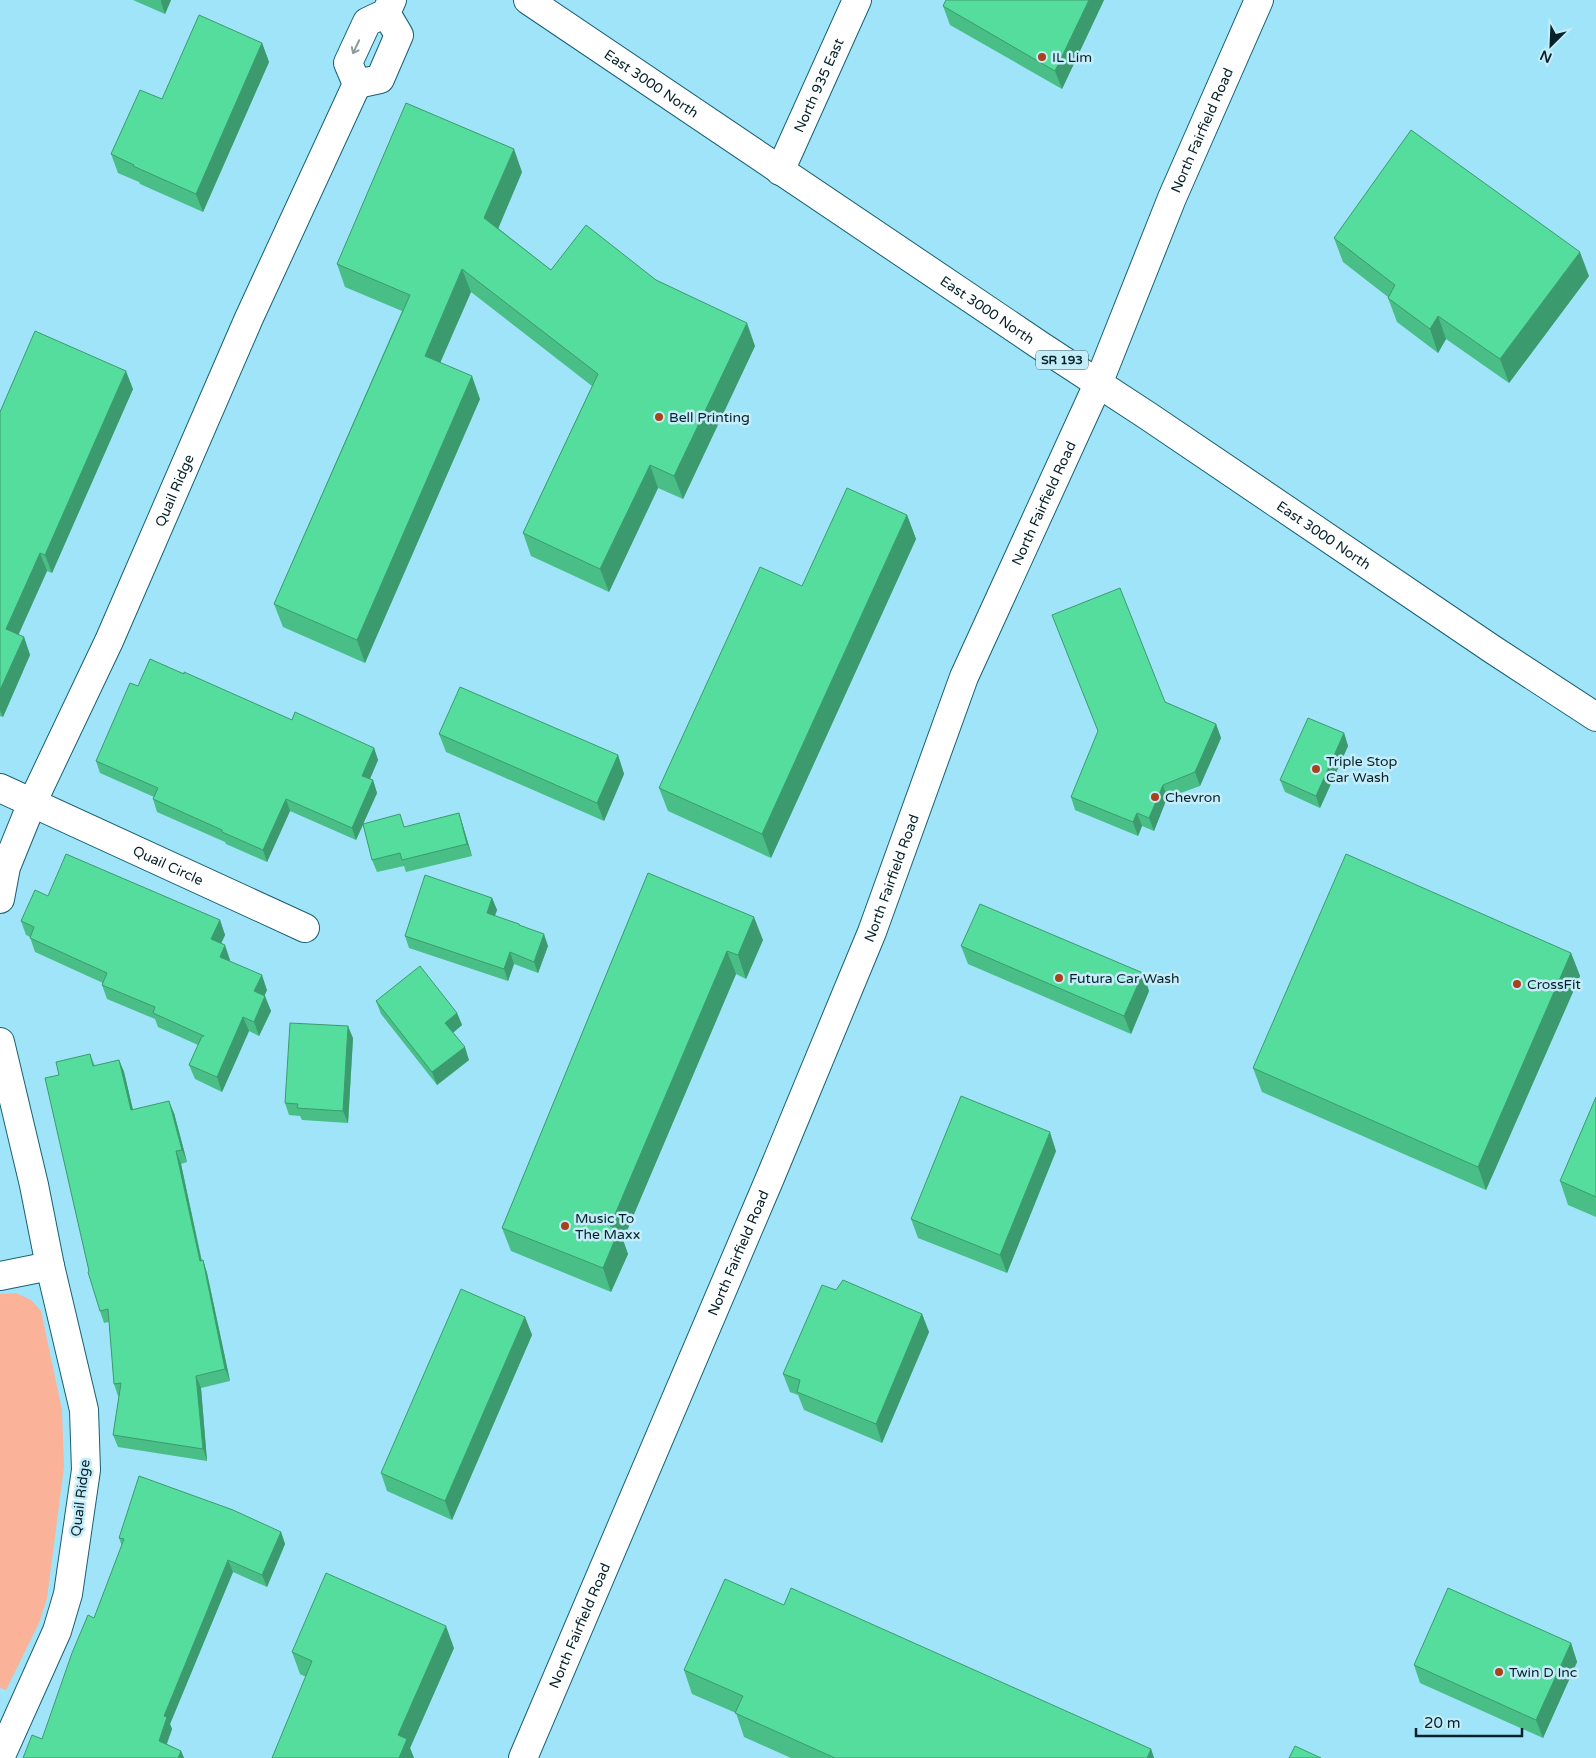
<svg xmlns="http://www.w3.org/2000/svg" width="1596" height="1758" viewBox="0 0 1596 1758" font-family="'Varela Round',sans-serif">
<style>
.green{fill:#fab299}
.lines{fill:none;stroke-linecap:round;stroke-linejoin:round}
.street-casing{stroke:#186073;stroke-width:30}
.secondary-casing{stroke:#186073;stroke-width:30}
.primary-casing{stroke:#186073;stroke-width:30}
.street{stroke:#fff;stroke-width:28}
.secondary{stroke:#fff;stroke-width:28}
.primary{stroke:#fff;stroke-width:28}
.wall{fill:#49be87}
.shaded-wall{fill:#3c9b6e}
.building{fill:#55dd9d;stroke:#3c9b6e}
.oneway{stroke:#8e9c9f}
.poi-dot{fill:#a8421b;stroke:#c5edf9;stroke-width:2}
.labels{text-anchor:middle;stroke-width:5;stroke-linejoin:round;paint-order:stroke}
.shield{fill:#c5edf9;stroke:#3f5f68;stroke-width:1}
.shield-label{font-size:12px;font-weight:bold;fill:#05222a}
.poi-label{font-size:14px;fill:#05222a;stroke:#c5edf9;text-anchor:start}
.street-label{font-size:14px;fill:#05222a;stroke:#c5edf9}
</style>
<rect width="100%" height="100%" fill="#a0e4f9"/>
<path class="green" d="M16,1293l15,7 10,11 21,99 2,57 -17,131 -8,25 -33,67 -6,-2v-394z"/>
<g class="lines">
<g class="street-casing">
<g id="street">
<path d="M386,13l13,22 -19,44 -23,5 -9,-21 19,-41 19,-9 6,-13"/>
<path id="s1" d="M780,171l77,-171"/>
<path id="s2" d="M0,788l305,140"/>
<path id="s3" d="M0,899l6,-32 26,-64 77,-162 140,-323 108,-234"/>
<path d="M0,1042l34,143 16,81 34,144 2,60 -18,124 -11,37 -57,127"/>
<path d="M0,1276l50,-10"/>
<path id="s4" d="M523,1758l247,-580 102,-246 92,-255 134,-293"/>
</g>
</g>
<g class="secondary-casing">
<g id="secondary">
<path id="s5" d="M1098,384l74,-186 87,-198"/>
</g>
</g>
<g class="primary-casing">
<g id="primary">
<path id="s6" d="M528,0l513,346 107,70 344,233 104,68"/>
</g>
</g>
<use href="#street" class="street"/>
<use href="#secondary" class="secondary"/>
<use href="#primary" class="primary"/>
</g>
<g class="wall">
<path d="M133,0h38l-6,14z"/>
<path d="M946,0h158l-42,89 -112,-64 -7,-19z"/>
<path d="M262,43l7,19 -66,150 -63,-28 -1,-2 -21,-9 -7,-19 51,-55z"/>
<path d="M522,172l-24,56 53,42 105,10 99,66 -72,153 -25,-11 -49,104 -78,-36 -8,-23 69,-147 -121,-94 -31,71 40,36 -115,264 -82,-36 -9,-23 128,-293 -57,-24 -8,-23z"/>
<path d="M1334,238l255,38 -80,107 -63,-44 -8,14 -41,-31 -9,-24v-1l-45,-35z"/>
<path d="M133,389l-81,184 -5,-2 -29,64 6,2 6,18 -27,62 -3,-1v-304z"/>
<path d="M907,515l9,24 -145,319 -103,-47 -9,-23 143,-202z"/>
<path d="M184,674l108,46 82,28 4,12 -8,19 3,1 4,13 -14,31 42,3 54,-14 4,13 9,30 -66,16 -2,-6 -27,6 -5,-12 -9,-35 -7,15 -66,-29 -23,51 -41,-18 -1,-2 -68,-30 -4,-13 1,-2 -54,-24 -4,-12 42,-75z"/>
<path d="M1165,702l51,22 5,14 -21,48 -33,12 -13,33 -12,-5 -4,10 -63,-26 -4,-13z"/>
<path d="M1344,733l4,13 -28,62 -35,-16 -5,-12z"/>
<path d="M439,734l179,21 6,19 -20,47 -158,-69z"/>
<path d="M648,873l115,67 -17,39 -10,-5 -113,266 5,14 -17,38 -100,-41 -9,-23z"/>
<path d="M48,896l172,24 5,15 -4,9 9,16v1l37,29 -3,6 7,15 -12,25 -10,-5 -27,61 -27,-13 -6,-14 9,-20 -40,-18 -3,-8 -48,-20 -5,-14 1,-2 -68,-31 -5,-15 -4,-2 -5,-14z"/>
<path d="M492,898l5,12 -2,6 24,8 1,1 28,21 -10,27 -24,-9 -6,17 -99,-33 -4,-12z"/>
<path d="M961,946l182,27 6,18 -18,43 -163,-70z"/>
<path d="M1571,953l9,23 -94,214 -224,-98 -9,-24z"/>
<path d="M376,1001l81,12 5,12 -9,8 16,27 -32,25 -56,-71z"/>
<path d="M353,1038l-5,85 -46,-3 -2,-4 -11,-1 -4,-12z"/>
<path d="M90,1054l5,12 24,-6 5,12 9,38 41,3 13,49 -6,2 21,97 1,-1 4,13 23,108 -29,7 6,73 -89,-14 -5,-12 6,-39h-1l-4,-12 -5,-62 -5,1 -4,-12 -11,-40 -30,-196z"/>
<path d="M1596,1097v120l-28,-12 -8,-24z"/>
<path d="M1056,1151l-49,122 -89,-35 -7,-19z"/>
<path d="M836,1290l86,24 7,18 -47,111 -78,-33 -6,-15 -8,-3 -7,-18z"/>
<path d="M525,1317l7,18 -80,185 -65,-29 -6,-18z"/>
<path d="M281,1532l4,12 -18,43 -34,-15 -63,152 2,5 -5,15 14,7 3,7h-161l19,-19 52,-121 28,-72 -3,-8z"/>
<path d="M784,1605l367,144 3,9h-363l-47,-21 -8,-24 -44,-19 -8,-24z"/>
<path d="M1571,1643l6,19 -34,76 -123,-55 -6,-18z"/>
<path d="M454,1648l-44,100 4,10h-142l34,-81 -6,-3 -8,-22z"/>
</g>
<g class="shaded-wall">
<path d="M161,0h10l-6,14 -4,-12z"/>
<path d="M1089,0h15l-42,89 -7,-18z"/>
<path d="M262,43l7,19 -66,150 -7,-18z"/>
<path d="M514,149l8,23 -29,69 -9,-23z"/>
<path d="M1580,252l9,24 -80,107 -9,-24z"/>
<path d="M462,269l9,23 -38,87 -8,-23z"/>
<path d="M1438,316l8,23 -8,14 -8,-24z"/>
<path d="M747,323l8,23 -72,153 -9,-23z"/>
<path d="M126,371l7,18 -81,184 -7,-18z"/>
<path d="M472,376l8,23 -115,264 -8,-23z"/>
<path d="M650,465l8,23 -49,104 -9,-23z"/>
<path d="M907,515l9,24 -145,319 -9,-24z"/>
<path d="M40,553l7,18 -34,76 -7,-18z"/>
<path d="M24,637l6,18 -27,62 -3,-7v-20z"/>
<path d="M1216,724l5,14 -21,48 -5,-14z"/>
<path d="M1344,733l4,13 -28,62 -4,-12z"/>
<path d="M374,748l4,12 -12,28 -4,-12z"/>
<path d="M618,755l6,19 -20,47 -7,-18z"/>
<path d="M373,780l4,13 -21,47 -4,-12z"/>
<path d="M1163,785l4,13 -13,33 -5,-13z"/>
<path d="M286,799l4,12 -23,51 -4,-12z"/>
<path d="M459,813l4,13 9,30 -5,-12z"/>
<path d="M1137,813l5,13 -4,10 -5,-14z"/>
<path d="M492,898l5,12 -6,15 -4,-12z"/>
<path d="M754,917l9,23 -17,39 -8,-24z"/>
<path d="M220,920l5,15 -9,19 -5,-15z"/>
<path d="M544,934l4,12 -10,27 -4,-11z"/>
<path d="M225,945l5,15 -5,11 -5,-14z"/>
<path d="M727,951l9,23 -113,266 5,14 -17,38 -8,-24 7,-42z"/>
<path d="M510,952l4,12 -6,17 -4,-12z"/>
<path d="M1571,953l9,23 -94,214 -8,-23z"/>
<path d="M1143,973l6,18 -18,43 -7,-18z"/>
<path d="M262,975l5,15 -7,16 -6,-15z"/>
<path d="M265,996l6,15 -12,25 -5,-14z"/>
<path d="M457,1013l5,12 -12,10 -5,-12z"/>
<path d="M243,1017l6,14 -27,61 -5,-15z"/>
<path d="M348,1026l5,12 -5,85 -5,-12z"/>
<path d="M465,1047l4,13 -32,25 -5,-13z"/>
<path d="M119,1060l5,12 12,51 -5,-13z"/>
<path d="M169,1101l5,12 13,49 -5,-12z"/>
<path d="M1050,1132l6,19 -49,122 -7,-18z"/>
<path d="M176,1151l5,13 23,109 -4,-12z"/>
<path d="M203,1260l4,13 23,108 -5,-12z"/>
<path d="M922,1314l7,18 -47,111 -6,-19z"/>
<path d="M525,1317l7,18 -80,185 -7,-19z"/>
<path d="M196,1376l5,12 6,73 -4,-12z"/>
<path d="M281,1532l4,12 -18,43 -5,-12z"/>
<path d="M228,1560l5,12 -63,152 2,5 -9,24 -4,-12 5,-25z"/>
<path d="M446,1626l8,22 -44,100 4,10h-15l-1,-23z"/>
<path d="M1571,1643l6,19 -34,76 -7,-18z"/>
<path d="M1151,1749l3,9h-7z"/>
<path d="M181,1751l3,7h-6z"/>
</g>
<g class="building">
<path d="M946,0h143l-34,71 -112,-65z"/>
<path d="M199,15l63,28 -66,151 -63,-28 1,-1 -23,-11 29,-64 22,9z"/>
<path d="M406,103l108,46 -30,69 67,52 35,-45 70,55 91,43 -73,153 -24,-11 -50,104 -77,-36 75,-159 -136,-105 -37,87 47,20 -115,264 -83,-36 136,-309 -73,-31z"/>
<path d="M1411,130l169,122 -80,107 -62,-43 -8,13 -42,-31 7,-13 -61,-47z"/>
<path d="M35,331l91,40 -81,184 -5,-2 -34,76 18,8 -24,53v-278z"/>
<path d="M847,488l60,27 -145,319 -103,-46 101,-221 42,19z"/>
<path d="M1120,588l45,114 51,22 -21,48 -32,13 -14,33 -12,-5 -4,9 -62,-25 27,-66 -46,-116z"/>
<path d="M150,659l34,15v-2l108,48 3,-8 79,36 -12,28 11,4 -21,48 -66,-29 -23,51 -41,-18v-2l-69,-31 5,-11 -62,-27 34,-78 8,3z"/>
<path d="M460,687l158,68 -21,48 -158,-69z"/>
<path d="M1308,718l36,15 -28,63 -36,-16z"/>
<path d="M459,813l8,31 -65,16 -2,-7 -28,7 -9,-36 37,-10 4,13z"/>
<path d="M66,854l154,66 -9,19 14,6 -5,12 42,18 -8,16 11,5 -11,26 -11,-5 -26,60 -28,-12 13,-29h2l-51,-23 2,-6 -53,-22 5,-12 -77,-35 4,-11 -13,-6 14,-31 13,6z"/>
<path d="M1346,854l225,99 -93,214 -225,-99z"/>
<path d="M648,873l106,44 -16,38 -11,-4 -117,275 9,4 -16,38 -101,-40z"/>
<path d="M425,875l67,23 -5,15 32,11v1l25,9 -10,28 -24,-10 -6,17 -99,-33z"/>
<path d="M980,904l163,69 -19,43 -163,-70z"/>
<path d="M420,966l37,47 -12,10 20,24 -33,25 -56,-71z"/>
<path d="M290,1023l58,3 -5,85 -46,-3 1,-4 -13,-1z"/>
<path d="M90,1054l3,12 26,-6 12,50 38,-9 13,49 -6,1 24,110 3,-1 22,109 -29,7 7,73 -90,-14 8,-52 -7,1 -6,-75 -8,2 -12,-39 1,-1 -44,-193 14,-3 -3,-13z"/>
<path d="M961,1096l89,36 -50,123 -89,-36z"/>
<path d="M1596,1097v100l-36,-16z"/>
<path d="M843,1280l79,34 -46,110 -79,-32 3,-12 -17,-6 39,-89 14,5z"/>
<path d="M461,1289l64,28 -80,184 -64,-28z"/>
<path d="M139,1476l94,34 48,22 -19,43 -34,-15 -64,156 3,1 -8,24 22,10 -3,7h-155l9,-23 10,4 30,-86 16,-38 6,3 30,-79 -5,-1z"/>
<path d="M326,1573l120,53 -48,109 9,4 -8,19h-127l40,-97 -20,-9z"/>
<path d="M725,1579l59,26 7,-17 360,161 -4,9h-312l-100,-45 8,-17 -59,-26z"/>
<path d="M1448,1588l123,55 -35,77 -122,-55z"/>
<path d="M1295,1746l26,12h-32z"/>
</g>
<defs><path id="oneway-shaft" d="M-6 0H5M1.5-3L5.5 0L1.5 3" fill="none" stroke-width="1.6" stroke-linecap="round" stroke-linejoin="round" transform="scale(1.25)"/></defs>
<use class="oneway" href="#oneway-shaft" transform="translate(356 47) rotate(115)"/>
<g class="poi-dot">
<circle cx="1042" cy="57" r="5"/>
<circle cx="659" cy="417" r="5"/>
<circle cx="1316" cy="769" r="5"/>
<circle cx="1155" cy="797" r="5"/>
<circle cx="1059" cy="978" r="5"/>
<circle cx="1517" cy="984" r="5"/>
<circle cx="565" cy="1226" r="5"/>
<circle cx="1499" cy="1672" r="5"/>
</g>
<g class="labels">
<rect class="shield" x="1036" y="350.5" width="52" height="19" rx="4"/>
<g class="shield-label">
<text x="1062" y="364">SR 193</text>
</g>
<g class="poi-label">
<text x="1052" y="62">IL Lim</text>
<text x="669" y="422">Bell Printing</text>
<text x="1326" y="766">Triple Stop<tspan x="1326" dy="16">Car Wash</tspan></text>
<text x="1165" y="802">Chevron</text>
<text x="1069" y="983">Futura Car Wash</text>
<text x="1527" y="989">CrossFit</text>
<text x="575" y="1223">Music To<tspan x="575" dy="16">The Maxx</tspan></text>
<text x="1509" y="1677">Twin D Inc</text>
</g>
<g class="street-label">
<text dy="5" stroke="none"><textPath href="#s6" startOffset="149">East 3000 North</textPath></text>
<text dy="5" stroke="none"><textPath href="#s1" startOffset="94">North 935 East</textPath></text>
<text dy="5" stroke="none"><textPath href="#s5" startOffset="274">North Fairfield Road</textPath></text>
<text dy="5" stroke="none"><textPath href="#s6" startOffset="554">East 3000 North</textPath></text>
<text dy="5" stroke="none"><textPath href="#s3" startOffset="445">Quail Ridge</textPath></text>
<text dy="5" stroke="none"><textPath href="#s4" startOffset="1359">North Fairfield Road</textPath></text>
<text dy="5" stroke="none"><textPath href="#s6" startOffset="959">East 3000 North</textPath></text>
<text dy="5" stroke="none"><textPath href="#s2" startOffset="185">Quail Circle</textPath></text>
<text dy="5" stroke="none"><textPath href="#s4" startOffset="954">North Fairfield Road</textPath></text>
<text dy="5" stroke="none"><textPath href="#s4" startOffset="549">North Fairfield Road</textPath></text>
<text transform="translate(80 1498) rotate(-83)" y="5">Quail Ridge</text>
<text dy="5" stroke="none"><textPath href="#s4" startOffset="144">North Fairfield Road</textPath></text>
</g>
</g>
<g transform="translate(1551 45) rotate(204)" stroke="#c5edf9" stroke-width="4" paint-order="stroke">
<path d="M0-4L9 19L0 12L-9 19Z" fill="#05222a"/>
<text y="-8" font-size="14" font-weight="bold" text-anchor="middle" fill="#05222a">N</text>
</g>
<path d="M1416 1728v8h106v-8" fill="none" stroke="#05222a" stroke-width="2.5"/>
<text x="1424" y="1728" font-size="15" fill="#05222a" stroke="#c5edf9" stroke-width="4" paint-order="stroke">20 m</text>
</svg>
